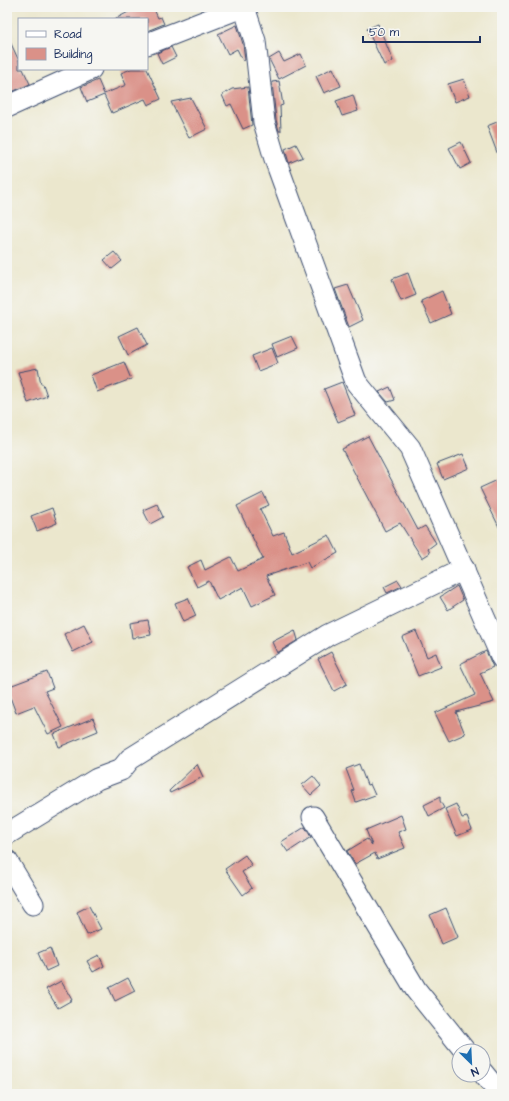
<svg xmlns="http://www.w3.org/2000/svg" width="509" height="1101" viewBox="0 0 509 1101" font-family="'Architects Daughter',sans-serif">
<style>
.building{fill:#da9188}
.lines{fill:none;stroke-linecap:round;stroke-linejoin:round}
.minor-casing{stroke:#3a4b6f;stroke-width:23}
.minor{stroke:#fff;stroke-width:21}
</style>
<rect width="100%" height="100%" fill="#f6f6f2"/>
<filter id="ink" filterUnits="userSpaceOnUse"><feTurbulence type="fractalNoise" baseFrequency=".025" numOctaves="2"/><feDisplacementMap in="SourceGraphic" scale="8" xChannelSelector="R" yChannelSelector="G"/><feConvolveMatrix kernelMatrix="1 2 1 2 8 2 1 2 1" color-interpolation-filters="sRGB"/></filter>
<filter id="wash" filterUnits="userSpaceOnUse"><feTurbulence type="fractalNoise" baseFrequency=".012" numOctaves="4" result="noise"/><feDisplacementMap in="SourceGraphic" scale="16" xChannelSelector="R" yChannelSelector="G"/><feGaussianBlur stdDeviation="0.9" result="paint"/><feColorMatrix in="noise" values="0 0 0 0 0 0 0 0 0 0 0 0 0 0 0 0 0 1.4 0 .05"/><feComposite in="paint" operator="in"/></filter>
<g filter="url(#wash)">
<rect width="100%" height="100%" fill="#ebe7cd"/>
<g id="blocks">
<g class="building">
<path d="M138,7h15l5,11 3,-1 3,7 -17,7v-12h-32z"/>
<path d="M378,24l15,37 -9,4 -17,-36z"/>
<path d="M237,25l6,19 2,16 -2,1 -6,-12 -9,5 -10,-20z"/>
<path d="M7,35l12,26v8h4l7,15 -23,10z"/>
<path d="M171,47l5,10 -14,7 -5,-11z"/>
<path d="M279,53l5,9 17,-8 5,11 -27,14 -10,-20z"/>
<path d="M333,68l8,18 -17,7 -8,-17z"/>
<path d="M131,69h16l14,30 -13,6 -3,-6 -33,14 -8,-18 -17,7 -6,-15 17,-7 6,14 22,-9 -5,-12z"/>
<path d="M464,79l6,17 -15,6 -7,-18z"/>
<path d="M279,81l4,24 -3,1 1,25h-2l-3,-11 -4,-38z"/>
<path d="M248,87l4,38 -9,4 -12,-25 -4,2 -5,-11 10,-6z"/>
<path d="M353,95l5,16 -16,5 -6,-15z"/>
<path d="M191,98l16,31 -18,9 -18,-36z"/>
<path d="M502,120v43h-1l-14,-37z"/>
<path d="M461,142l10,21 -11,6 -11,-21z"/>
<path d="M296,144l7,13 -14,6 -4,-14z"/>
<path d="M114,252l8,9 -10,8 -8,-9z"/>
<path d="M408,273l8,22 -15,6 -9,-22z"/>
<path d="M348,285l15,35 -14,7 -14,-38z"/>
<path d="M442,291l9,23 -20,9 -10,-22z"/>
<path d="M138,327l9,18 -19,10 -9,-19z"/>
<path d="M292,336l6,12 -21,9 -5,-13z"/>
<path d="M272,348l6,15 -20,8 -6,-15z"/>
<path d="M124,362l7,17 -34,13 -6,-17z"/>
<path d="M38,368l3,16h2l4,12 -19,7 -10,-31z"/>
<path d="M342,382l13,33 -17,7 -14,-33z"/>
<path d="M390,387l5,13 -7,2 -9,-10z"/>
<path d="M368,436l50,94 7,-4 11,17 -8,6 2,4 -8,5 -22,-35 -15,8 -43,-82z"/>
<path d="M463,454l6,14 -26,11 -6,-15z"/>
<path d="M502,478v55l-22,-45z"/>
<path d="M263,493l6,12 -9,4 13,27 11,-4 8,21 37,-18 9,18 -28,15 -3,-6 -41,14 9,19 -23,11 -9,-19 -25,13 -9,-19 -12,6 -10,-20 14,-7 4,10 26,-13 7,14 25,-12 -26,-53z"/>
<path d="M157,504l6,13 -13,7 -7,-14z"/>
<path d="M52,508l5,15 -20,8 -6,-15z"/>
<path d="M398,580l4,6 -15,7 -3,-6z"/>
<path d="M457,586l6,14 -15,10 -8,-13z"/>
<path d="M188,598l8,18 -13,6 -8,-19z"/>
<path d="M148,620l3,15 -19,3 -2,-15z"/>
<path d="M84,624l9,18 -20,10 -9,-18z"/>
<path d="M295,630l3,10 -21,13 -5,-11z"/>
<path d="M416,631l11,26 9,-4 5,14 -23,9 -16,-39z"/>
<path d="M486,651l7,16 -13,6 14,29 -38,10 9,22 -16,7 -14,-28 40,-18 -15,-31z"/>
<path d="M331,652l16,32 -13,7 -16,-32z"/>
<path d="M47,672l6,16 -8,3 18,36 -15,7 -14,-28 -18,7 -9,-24v-2z"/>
<path d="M93,718l5,13 -39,16 -5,-13z"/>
<path d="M197,764l6,13 -33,16 -1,-2z"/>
<path d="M359,764l8,21 3,-1 5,11 -19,7 -4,-11 2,-1 -8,-21z"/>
<path d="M313,776l8,10 -10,9 -9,-10z"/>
<path d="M440,797v4l4,7 -15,8 -5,-11z"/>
<path d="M456,804l6,14 5,-1 5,13 -15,6 -12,-27z"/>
<path d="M401,815l5,14 -8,3 7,16 -28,11 -2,-6 -20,11 -8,-13 20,-12 5,6 -6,-15z"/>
<path d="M305,827l6,10 -23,15 -7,-10z"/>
<path d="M245,855l7,11 -10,6 10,16 -9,7 -18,-26z"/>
<path d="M89,906l12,23 -14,6 -10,-23z"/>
<path d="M446,908l12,29 -16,7 -12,-29z"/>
<path d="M50,948l7,18 -11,5 -8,-18z"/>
<path d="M99,955l5,11 -11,6 -6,-11z"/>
<path d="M128,978l7,13 -20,10 -6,-13z"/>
<path d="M61,981l11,19 -14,8 -12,-19z"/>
</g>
</g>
</g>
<g filter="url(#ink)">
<use href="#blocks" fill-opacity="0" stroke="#3a4b6f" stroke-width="1"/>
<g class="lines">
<g class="minor-casing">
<g id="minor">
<path d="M244,7l11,34 9,81 11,37 81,223 54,66 92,210"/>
<path d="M147,44l95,-37"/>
<path d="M7,107l84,-38"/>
<path d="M313,817l103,173 49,61"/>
<path d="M7,834l90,-55 24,-9 9,-11 198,-124 136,-66"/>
<path d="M7,861l26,43"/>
<path d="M483,1073l17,21"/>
</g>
</g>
<use href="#minor" class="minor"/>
</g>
</g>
<rect width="509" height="1101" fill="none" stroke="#f6f6f2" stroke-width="24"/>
<rect x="18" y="18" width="130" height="52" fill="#f6f6f2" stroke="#9ea6b7"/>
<rect x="26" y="31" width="20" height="6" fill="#ffffff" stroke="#9ea6b7"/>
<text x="54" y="38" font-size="12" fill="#1b2f5e">Road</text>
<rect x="26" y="48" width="20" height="12" fill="#da9188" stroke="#9ea6b7"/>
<text x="54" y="58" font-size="12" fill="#1b2f5e">Building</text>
<g transform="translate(471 1063) rotate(156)"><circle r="19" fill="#f6f6f2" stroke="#9ea6b7"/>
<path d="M0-3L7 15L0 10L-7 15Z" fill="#1f6fb2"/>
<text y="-6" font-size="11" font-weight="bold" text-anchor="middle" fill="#1b2f5e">N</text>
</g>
<path d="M363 36v6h117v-6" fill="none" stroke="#1b2f5e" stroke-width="2"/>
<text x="369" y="36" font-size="12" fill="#1b2f5e" stroke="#f6f6f2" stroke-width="3" paint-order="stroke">50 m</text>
</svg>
